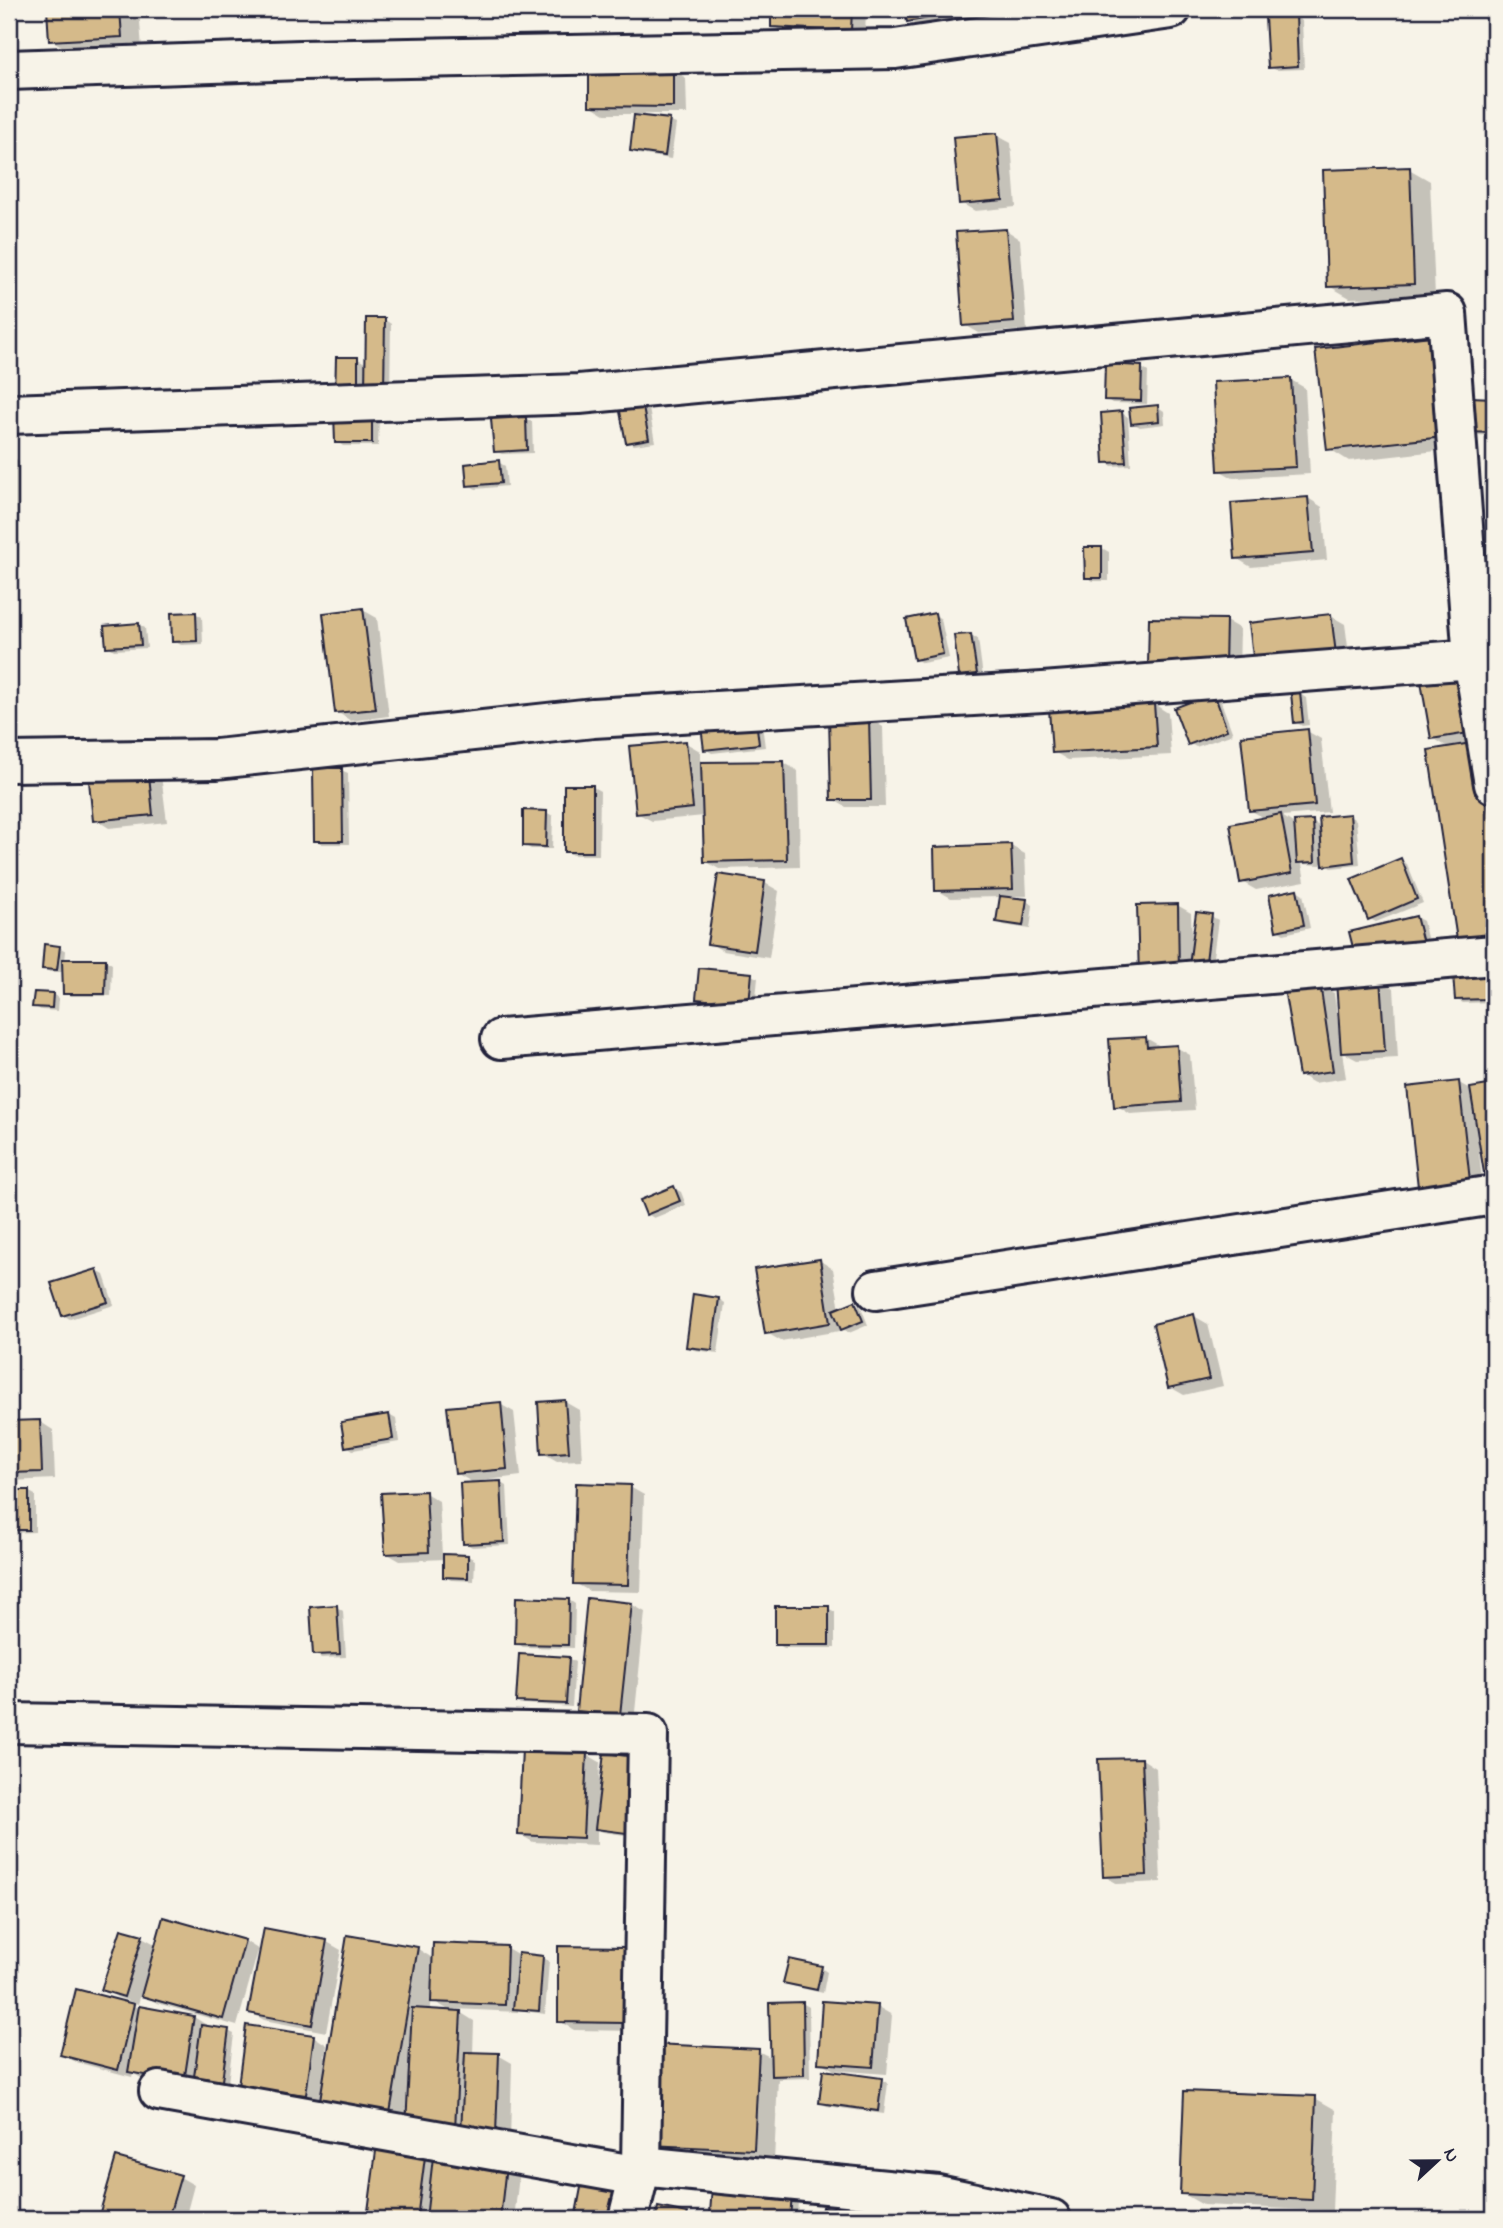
<svg xmlns="http://www.w3.org/2000/svg" width="1503" height="2228" viewBox="0 0 1503 2228" font-family="'Indie Flower',sans-serif">
<style>
.shadow{fill:#0003;fill-rule:evenodd}
.building{fill:#d5ba8a;stroke:#22223b;stroke-width:2}
.lines{fill:none;stroke-linecap:round;stroke-linejoin:round}
.minor-casing{stroke:#22223b;stroke-width:44}
.minor{stroke:#f7f3e8;stroke-width:38}
</style>
<rect width="100%" height="100%" fill="#f7f3e8"/>
<filter id="ink" filterUnits="userSpaceOnUse"><feTurbulence type="fractalNoise" baseFrequency=".0143" numOctaves="2"/><feDisplacementMap in="SourceGraphic" scale="14" xChannelSelector="R" yChannelSelector="G"/><feConvolveMatrix kernelMatrix="1 2 1 2 8 2 1 2 1" color-interpolation-filters="sRGB"/></filter>
<g filter="url(#ink)">
<g class="shadow">
<path d="M49,9h90l3,40 -70,3 -21,-12z"/>
<path d="M548,9h42l-40,1z"/>
<path d="M773,9h93l-1,29 -78,-4 -14,-8z"/>
<path d="M906,9h81l1,7 -66,13 -14,-9z"/>
<path d="M1296,17l6,4 2,48 -28,1 -6,-3z"/>
<path d="M672,69l14,9 1,36h-82l-15,-9z"/>
<path d="M669,121l7,3 -5,35 -33,-5 -6,-3z"/>
<path d="M996,135l15,8 5,64 -41,4 -14,-8z"/>
<path d="M1409,169l21,12 5,115 -85,2 -21,-12z"/>
<path d="M1006,230l14,9 7,91 -48,3 -14,-8z"/>
<path d="M385,320l6,4 -1,70 -46,7 14,-42 9,5z"/>
<path d="M1317,351l146,97 -114,13 -21,-13z"/>
<path d="M1142,368l6,4 -1,32 -35,-1 -6,-4z"/>
<path d="M1291,380l14,8 5,86 -77,4 -14,-8z"/>
<path d="M1472,399l22,1v36l-18,-1 -6,-4z"/>
<path d="M620,403h28l7,39 -21,3 -7,-3z"/>
<path d="M1158,407l6,4 1,13 -25,3 -7,-4z"/>
<path d="M336,413l43,4 -1,29h-35l-6,-4z"/>
<path d="M1122,413l6,4 3,48 -19,1 -7,-4z"/>
<path d="M525,418l7,4 1,31 -31,1 -7,-3z"/>
<path d="M9,455l10,6v107h-10z"/>
<path d="M498,462l7,4 2,20 -31,3 -7,-4z"/>
<path d="M1308,498l14,9 5,53 -76,7 -15,-9z"/>
<path d="M1102,548l7,4v29h-16l-7,-4v-28z"/>
<path d="M363,610l14,8 12,98 -38,5 -14,-9z"/>
<path d="M195,613l7,4 1,27 -22,1 -7,-4z"/>
<path d="M935,615l6,4 8,39 -27,5 -7,-4z"/>
<path d="M1331,616l14,8 5,38 -81,10z"/>
<path d="M1226,621l14,8 -1,45 -75,-1z"/>
<path d="M138,624l7,4 2,20 -33,2 -6,-4z"/>
<path d="M971,635l7,4 5,38 -16,2 -7,-4z"/>
<path d="M1424,683l70,84v177l-21,3 -24,-199 -16,-10z"/>
<path d="M1300,694l6,4 3,27 -7,1 -6,-4z"/>
<path d="M1214,695l6,4 13,35 -37,13 -7,-4z"/>
<path d="M1154,704l14,9 3,42 -103,5 -14,-8z"/>
<path d="M869,718l14,9 2,80h-39l-14,-8z"/>
<path d="M762,725l3,22 -53,6 -7,-4z"/>
<path d="M1307,731l14,8 8,73 -47,4 14,9 16,-3 9,5 28,-11 7,4 4,45 -29,3 -10,-5v2l-19,-1 3,17 -49,9 -14,-8 24,-63 -16,-9z"/>
<path d="M686,743l14,8 1,13 82,-2 15,9 2,96 -81,2 -14,-8 -1,-45 -52,5 -15,-8z"/>
<path d="M341,770l7,3 1,71h-27l-6,-4z"/>
<path d="M90,772l71,3 6,47 -58,6 -14,-9z"/>
<path d="M566,787h27l7,4 -1,64h-27l-6,-4z"/>
<path d="M546,812l7,4 -1,33h-21l-7,-4z"/>
<path d="M1011,846l14,8 2,42h-19v3l18,2 7,4 -3,24 -26,-4 -6,-3 3,-25 -50,1 -14,-8z"/>
<path d="M1400,860l7,4 16,39 -47,19 -6,-3z"/>
<path d="M765,883l14,8 -10,67 -46,-7 -14,-8z"/>
<path d="M1297,890l6,4 7,34 -26,6 -7,-4z"/>
<path d="M1177,905l14,8 1,25 19,-22 7,4 -7,51 -56,13z"/>
<path d="M1416,917l7,4 6,25 -65,16z"/>
<path d="M59,947l7,4 -1,10 40,-1 7,4 -1,32h-40l-7,-4v-20h-14l-7,-4z"/>
<path d="M1485,974l7,4 2,24 -31,1 -7,-4z"/>
<path d="M751,975l7,3 -3,29 -50,-5 -7,-4z"/>
<path d="M1380,980l14,8 4,70 -41,2 -15,-8 4,26 -32,5 -14,-8 19,-90 15,8 4,30h3z"/>
<path d="M52,994l7,4 -1,13 -17,-1 -7,-4z"/>
<path d="M1146,1038l14,8 16,1 14,8 5,55 -65,4 -14,-9z"/>
<path d="M1459,1083l11,6 24,-4v97l-12,-30 -3,1 4,35 -50,6 -14,-8z"/>
<path d="M674,1188l7,4 5,13 -32,13 -7,-4z"/>
<path d="M819,1260l14,9 7,40 15,-6 6,4 7,18 -19,8 -4,-3 -64,11 -14,-8z"/>
<path d="M97,1271l7,4 10,30 -44,14 -7,-4z"/>
<path d="M719,1299l6,4 -7,50 -24,-3 -7,-4z"/>
<path d="M1194,1316l14,8 15,62 -39,9 -14,-8z"/>
<path d="M565,1402l14,8 3,50 -25,1 -14,-8z"/>
<path d="M500,1404l14,8 7,64 -49,6 -16,-9z"/>
<path d="M389,1415l7,4 3,23 -46,8 -6,-4z"/>
<path d="M39,1421l14,9 2,49 -46,2v-58z"/>
<path d="M500,1482l7,4 3,59 -38,2 -7,-4z"/>
<path d="M630,1487l14,8 -3,97 -52,-1 -14,-8z"/>
<path d="M28,1491l7,4v37l-26,1v-41z"/>
<path d="M425,1493l14,8 3,54 26,1 7,4 -1,21 -23,-1 -7,-4 1,-17 -45,2 -14,-8z"/>
<path d="M569,1600l6,4 -1,44 -51,-1 -6,-4z"/>
<path d="M631,1604l14,8 -11,110 -42,-4 -14,-8z"/>
<path d="M337,1607l6,4 3,46 -25,1 -6,-4z"/>
<path d="M828,1608l7,4v36h-51l-7,-4z"/>
<path d="M568,1658l7,4 -3,45 -48,-3 -6,-3z"/>
<path d="M586,1754l14,8 -1,22h3l4,-29 27,81 -30,-4 -6,-3v16l-64,-3 -14,-8z"/>
<path d="M1142,1759l14,9 5,114 -43,2 -14,-8z"/>
<path d="M164,1919l81,22 16,10 66,-9 14,8 -15,82 -62,-12 -14,-8 11,-61h-3l-21,75 -80,-23 -16,-9 -3,10 -21,-7 -14,-8 39,-52 15,8z"/>
<path d="M507,1948l12,7 23,2 7,4 -4,53 -27,-4v2l-63,-3 19,12 -1,33 25,1 14,8 -2,78 -256,-48 -14,-8 73,-49 14,9 -2,12 4,1 89,-109 16,10zM432,2000l20,12 -22,-1z"/>
<path d="M626,1949l13,82 -65,-1 -15,-9z"/>
<path d="M821,1968l6,4 -4,21 -31,-7 -7,-3z"/>
<path d="M77,1991l57,15 6,4 54,7 14,9 -1,2 21,3 6,3 -7,57 -83,-11 -11,-7 -1,4 -56,-15 -14,-8z"/>
<path d="M802,2003l7,4 1,71 -32,1 -4,82 -102,-5 -21,-12 107,-93 14,7z"/>
<path d="M878,2007l14,8 -5,59 -53,-4 -14,-8z"/>
<path d="M881,2080l7,3 -4,31 -57,-8 -6,-3z"/>
<path d="M1315,2098l21,12 -4,101 -129,-6 -21,-12z"/>
<path d="M378,2145l127,23 14,8 -5,43h-145z"/>
<path d="M117,2159l63,18 14,8 -9,34h-85z"/>
<path d="M798,2199l-1,20 -79,-3 -6,-4z"/>
<path d="M823,2209l52,5 10,5h-63z"/>
</g>
<g class="building">
<path d="M47,9h73l2,28 -73,4z"/>
<path d="M771,9h81l-1,22 -80,-4z"/>
<path d="M904,9h71l-68,13z"/>
<path d="M1296,15l2,51 -30,2 -3,-51z"/>
<path d="M589,68h84v39l-84,-1z"/>
<path d="M634,115l36,4 -5,37 -35,-5z"/>
<path d="M997,133l6,67 -44,4 -6,-67z"/>
<path d="M1410,167l4,117 -87,3 -4,-117z"/>
<path d="M1006,229l8,93 -51,4 -7,-94z"/>
<path d="M366,318h19l-1,74 -19,-1z"/>
<path d="M1431,336l12,101 -116,13 -12,-101z"/>
<path d="M336,357h22v41h-23z"/>
<path d="M1105,364l37,2 -1,35 -37,-1z"/>
<path d="M1291,378l5,89 -78,4 -5,-89z"/>
<path d="M641,397l8,42 -23,4 -8,-42z"/>
<path d="M1470,397l24,1v35l-26,-1z"/>
<path d="M1158,405l1,16 -28,3 -2,-16z"/>
<path d="M372,411v32h-37l-1,-31z"/>
<path d="M1122,411l4,51 -22,1 -3,-50z"/>
<path d="M526,417l1,33 -33,2 -3,-33z"/>
<path d="M499,460l2,23 -34,3 -2,-22z"/>
<path d="M1308,497l5,56 -78,6 -4,-56z"/>
<path d="M1084,547h18v31h-17z"/>
<path d="M363,608l13,101 -41,4 -12,-100z"/>
<path d="M196,612l1,29 -25,1 -1,-29z"/>
<path d="M935,613l8,41 -29,6 -8,-41z"/>
<path d="M1331,614l5,40 -82,11 -5,-42z"/>
<path d="M1149,618l77,1 -1,48 -77,-1z"/>
<path d="M139,623l2,22 -35,2 -2,-21z"/>
<path d="M971,634l6,40 -18,2 -5,-41z"/>
<path d="M1466,674l9,58 -44,7 -10,-57z"/>
<path d="M1300,692l3,30 -9,1 -3,-30z"/>
<path d="M1214,693l13,37 -39,15 -14,-37z"/>
<path d="M1154,703l3,44 -105,6 -3,-44z"/>
<path d="M829,717h40l2,83h-40z"/>
<path d="M756,720l3,24 -55,6 -3,-24z"/>
<path d="M1308,729l7,76 -66,6 -8,-75z"/>
<path d="M686,741l7,67 -57,6 -7,-68z"/>
<path d="M1478,742l16,104v89l-37,5 -29,-190z"/>
<path d="M784,761l3,99 -83,2 -3,-100z"/>
<path d="M148,765l5,50 -60,6 -5,-50z"/>
<path d="M313,768h29l1,73h-29z"/>
<rect x="564" y="785" width="29" height="67"/>
<path d="M523,810l24,1 -1,36 -23,-1z"/>
<path d="M1281,814l11,59 -52,10 -10,-59z"/>
<path d="M1350,814l4,48 -31,4 -4,-49z"/>
<path d="M1313,820l2,42 -18,1 -3,-42z"/>
<path d="M1011,844l2,45 -78,2 -1,-44z"/>
<path d="M1401,858l16,41 -49,21 -17,-41z"/>
<path d="M718,874l47,7 -10,70 -48,-7z"/>
<path d="M1297,889l7,36 -28,6 -7,-36z"/>
<path d="M1000,896l27,3 -4,27 -27,-4z"/>
<path d="M1178,904l1,73h-40l-2,-72z"/>
<path d="M1196,912l16,2 -7,55 -16,-3z"/>
<path d="M1416,916l7,27 -67,16 -7,-27z"/>
<path d="M44,944l16,2 -3,24 -15,-1z"/>
<path d="M62,959h44l-1,35h-42z"/>
<path d="M699,968l53,5 -3,31 -53,-5z"/>
<path d="M1486,972l2,27 -33,1 -2,-26z"/>
<path d="M1380,978l5,73 -44,2 -5,-72z"/>
<path d="M1320,983l13,88 -34,5 -15,-87z"/>
<path d="M34,992l19,1 -1,15 -20,-1z"/>
<path d="M1146,1037l1,10 30,-2 4,57 -67,5 -5,-68z"/>
<path d="M1459,1081l11,100 -52,6 -11,-100z"/>
<path d="M1494,1084v93l-9,2 -15,-91z"/>
<path d="M674,1186l6,15 -34,14 -6,-15z"/>
<path d="M820,1259l10,64 -65,11 -11,-65z"/>
<path d="M97,1269l11,33 -46,14 -11,-33z"/>
<path d="M693,1294l26,4 -7,52 -26,-3z"/>
<path d="M855,1301l8,20 -22,9 -8,-20z"/>
<path d="M1194,1314l15,65 -41,9 -15,-64z"/>
<path d="M565,1400l4,52 -28,2 -3,-52z"/>
<path d="M501,1402l6,67 -52,5 -8,-67z"/>
<path d="M389,1414l4,25 -48,8 -4,-25z"/>
<path d="M40,1420l2,52 -33,1v-52z"/>
<path d="M501,1481l3,61 -41,2 -3,-61z"/>
<path d="M576,1483l55,2 -3,100 -55,-1z"/>
<rect x="9" y="1490" width="20" height="40"/>
<path d="M426,1491l3,61 -44,2 -4,-61z"/>
<path d="M443,1554l25,1v23l-25,-1z"/>
<path d="M516,1597l53,2 -1,46 -53,-1z"/>
<path d="M587,1598l45,5 -12,112 -44,-4z"/>
<path d="M337,1605l3,49 -27,1 -3,-48z"/>
<rect x="775" y="1606" width="54" height="39"/>
<path d="M519,1654l50,3 -3,47 -50,-2z"/>
<path d="M522,1749l65,3 -4,86 -65,-3z"/>
<path d="M604,1753l31,4 -9,76 -31,-4z"/>
<path d="M1142,1758l5,117 -44,2 -5,-118z"/>
<path d="M163,1917l82,23 -22,79 -82,-23z"/>
<path d="M264,1928l63,12 -15,85 -64,-12z"/>
<path d="M121,1929l22,6 -19,62 -23,-7z"/>
<path d="M347,1935l71,12 -30,178 -70,-13z"/>
<path d="M433,1943l74,3 -2,59 -74,-3z"/>
<path d="M558,1946l68,1 -1,76 -67,-1z"/>
<path d="M518,1953l25,3 -4,55 -26,-2z"/>
<path d="M789,1959l33,7 -5,24 -34,-7z"/>
<path d="M76,1989l58,15 -16,66 -58,-15z"/>
<path d="M822,2001l56,4 -5,62 -55,-4z"/>
<path d="M803,2002l1,73 -33,1 -2,-73z"/>
<path d="M139,2006l55,10 -10,66 -56,-10z"/>
<path d="M412,2008l49,3 -6,118 -49,-3z"/>
<path d="M201,2025l28,4 -8,59 -28,-4z"/>
<path d="M246,2025l68,10 -8,60 -68,-9z"/>
<path d="M654,2044l105,5 -5,101 -105,-5z"/>
<path d="M465,2052l34,1 -3,81 -35,-2z"/>
<path d="M823,2070l59,8 -4,33 -59,-8z"/>
<path d="M1184,2091l132,5 -4,104 -132,-6z"/>
<path d="M377,2143l49,6 -9,70h-50z"/>
<path d="M116,2157l65,18 -13,44h-70z"/>
<path d="M433,2157l73,9 -6,53h-74z"/>
<path d="M583,2177l38,8 -7,34h-39z"/>
<path d="M712,2188l80,5 -2,26 -80,-6z"/>
<path d="M658,2207l30,6 -2,6h-31z"/>
<path d="M822,2207l54,5 -1,7h-55z"/>
</g>
<g class="lines">
<g class="minor-casing">
<g id="minor">
<path d="M9,70l292,-10 594,-11 276,-40"/>
<path d="M9,414l570,-20 868,-81 26,346"/>
<path d="M9,762l208,-3 376,-41 450,-26 430,-33 21,125"/>
<path d="M501,1039l993,-84"/>
<path d="M876,1290l618,-95"/>
<path d="M9,1723l639,11 -7,432 297,29 113,24"/>
<path d="M159,2091l480,85"/>
<path d="M628,2219l13,-53"/>
</g>
</g>
<use href="#minor" class="minor"/>
</g>
</g>
<rect width="1503" height="2228" fill="none" stroke="#f7f3e8" stroke-width="35"/>
<rect x="18" y="18" width="1468" height="2193" fill="none" stroke="#22223b" stroke-width="2.5" filter="url(#ink)"/>
<g transform="translate(1437 2161) rotate(68)" stroke="#f7f3e8" stroke-width="5" paint-order="stroke">
<path d="M0-5L12 26L0 18L-12 26Z" fill="#22223b"/>
<text y="-10" font-size="19" font-weight="bold" text-anchor="middle" fill="#22223b">N</text>
</g>
</svg>
